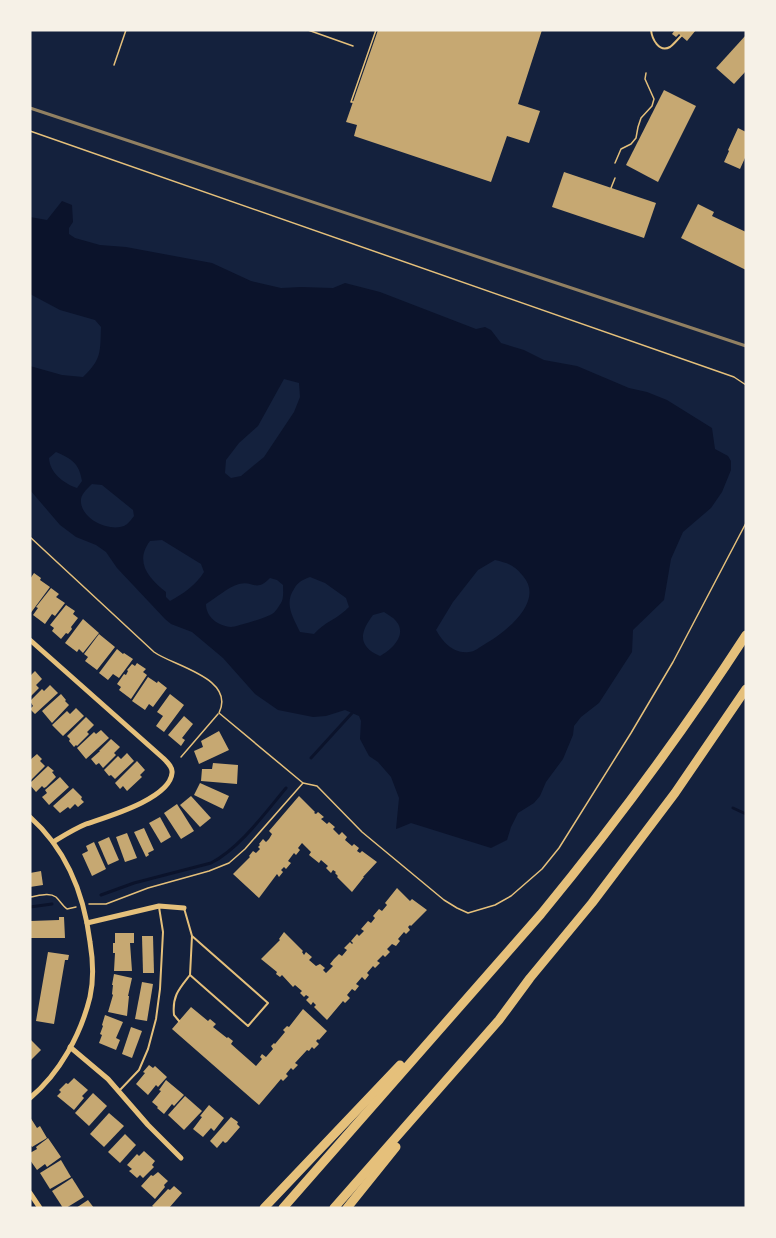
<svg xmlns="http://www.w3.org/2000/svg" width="776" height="1238" viewBox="0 0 776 1238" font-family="Bitter,serif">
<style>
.water{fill:#0b132b;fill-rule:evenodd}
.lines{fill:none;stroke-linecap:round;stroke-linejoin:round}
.stream{stroke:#0b132b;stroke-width:3}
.building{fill:#c6a872}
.path{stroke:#e5c07b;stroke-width:1.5}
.service{stroke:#e5c07b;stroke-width:2}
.minor{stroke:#e5c07b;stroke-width:5}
.motorway{stroke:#e5c07b;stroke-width:9}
.rail{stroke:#918062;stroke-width:3}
</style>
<rect width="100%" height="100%" fill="#14213d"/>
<path class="water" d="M62,201l10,4 1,17 -4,6v6l6,4 25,7 26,2 86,16 39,18 30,7 20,-1 32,1 12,-5 35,9 96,37 9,-2 6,3 10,13 23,7 20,10 33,6 52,22 18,4 20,8 45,28 3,21 13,7 3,5v9l-9,22 -11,16 -28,24 -12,27 -7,41 -31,30 -1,22 -33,51 -18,14 -7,9 -1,9 -10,24 -17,23 -6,14 -6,7 -16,10 -7,14 -4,13 -16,8 -80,-25 -12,5 -3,1 3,-31 -8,-21 -13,-15 -9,-6 -9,-17 1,-18 -2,-5 -14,-6 -19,6 -13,1 -35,-7 -23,-16 -32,-36 -31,-26 -21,-8 -6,-5 -48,-51 -11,-16 -10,-7 -20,-8 -16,-12 -30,-35v-124l32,9 21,2c19,-18 17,-25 18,-50l-6,-7 -35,-10 -30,-16v-77l17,3zM284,379l15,4 1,14 -6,15 -30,45 -23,19 -10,2 -6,-5 1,-13 13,-17 19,-17zM56,452c16,7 23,11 26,29l-5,7c-14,-5 -27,-15 -28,-30zM92,484l10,1 31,25 1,6c-3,4 -6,8 -10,10 -16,6 -45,-8 -43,-27 1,-6 7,-11 11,-15zM162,540l39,24 3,8c-8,13 -21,22 -34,29l-4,-4v-5c-17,-13 -32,-30 -16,-51zM495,560c13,3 19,5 28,16 22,25 -17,56 -38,68 -5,3 -11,8 -16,8 -16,2 -26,-10 -33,-22l17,-28 25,-32zM310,577l15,6 21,15 3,9c-11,12 -25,15 -35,27l-14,-2c-7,-15 -16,-28 -6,-43 4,-7 8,-9 16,-12zM270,578l7,2 6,5c0,6 1,13 -2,18 -2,3 -6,10 -9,11 -4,3 -36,13 -41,13 -13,-1 -25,-10 -25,-23 10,-6 22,-17 33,-20 15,-4 16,9 31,-6zM384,612c4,3 9,5 12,9 12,14 -5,29 -16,35 -23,-10 -20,-24 -7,-41z"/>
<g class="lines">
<g class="stream">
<path d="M311,758l41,-45"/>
<path d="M733,808l13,6"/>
<path d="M101,895l33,-12 77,-20c29,-15 54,-50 75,-75"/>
<path d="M30,907l22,-3"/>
</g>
</g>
<g class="building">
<path d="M378,30h164l-24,74 22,7 -11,32 -22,-7 -16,46 -137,-46 3,-11 -11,-3z"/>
<path d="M675,30h21l-9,11 -8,-7 -3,3 -4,-3z"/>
<path d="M746,35v36l-12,13 -18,-16z"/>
<path d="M664,90l32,16 -38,76 -32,-17z"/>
<path d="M738,128l8,4v27l-1,-1 -5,11 -16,-7 5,-11 -1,-1z"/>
<path d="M564,172l92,31 -12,35 -92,-31z"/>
<path d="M698,204l16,8 -2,4 34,16v38l-65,-32z"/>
<path d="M34,573l7,5 -1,2 10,7 -20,27v-35z"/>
<path d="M51,588l8,6 -3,3 9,6 -10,13 -3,-2 -7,10 -12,-9 5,-7 -2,-1z"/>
<path d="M66,605l9,6 -2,3 5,4 -7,9 1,2 -4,5 -2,-1 -5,6 -9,-8 2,-3 -4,-3z"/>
<path d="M83,619l16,14 -16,20 -4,-4 -2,3 -12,-9z"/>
<path d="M99,634l16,13 -18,23 -12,-9 3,-4 -4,-3z"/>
<path d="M117,649l6,5 1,-1 9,6 -14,19 -6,-4 -5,6 -9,-7z"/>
<path d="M137,663l9,6 -3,3 4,3 -16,24 -12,-9 2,-3 -4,-3 7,-10 2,1 2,-4 -1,-1 5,-6 3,2z"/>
<path d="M35,671l7,8 -6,6 3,3 -9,9v-21z"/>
<path d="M148,677l9,6 1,-2 9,7 -14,19 -4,-3 -4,6 -13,-9z"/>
<path d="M50,685l8,8 -23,21 -5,-5 3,-3 -3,-5 12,-12 2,2z"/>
<path d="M61,694l5,6 -1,1 4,4 -17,18 -10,-12z"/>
<path d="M170,694l14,11 -20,27 -8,-6 7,-10 -6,-4z"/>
<path d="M76,708l8,8 -21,20 -11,-11 15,-14 3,3z"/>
<path d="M184,716l9,8 -11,14 3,2 -4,6 -13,-11z"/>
<path d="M86,717l8,8 -7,7 2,2 -12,12 -1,-1 -2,2 -5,-6 1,-2 -3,-3z"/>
<path d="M101,730l8,8 -23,21 -9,-11 17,-16 2,2z"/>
<path d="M219,731l10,19 -30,14 -5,-13 9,-4 -2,-6z"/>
<path d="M111,739l9,8 -6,6 2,2 -13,13 -4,-5 -3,2 -5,-6 9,-8h-1z"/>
<path d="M127,753l7,8 -19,18 -4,-4 -2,1 -5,-6 14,-14 3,3z"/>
<path d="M37,754l5,5 -2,2 5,5 -15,15v-21z"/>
<path d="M137,761l8,9 -5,5 2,2 -15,14 -4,-5 -3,3 -5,-6z"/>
<path d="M213,763l25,2 -1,19 -36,-3 1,-12h10z"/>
<path d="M48,766l6,5 -2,1 4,5 -10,10 -2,1 -2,-2 -6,6 -6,-7v-2z"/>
<path d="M60,777l9,10 -20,18 -7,-8 5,-4 -2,-3z"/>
<path d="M200,783l29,13 -6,13 -29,-14z"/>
<path d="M73,788l9,9 -1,2 3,3 -6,5 -3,-3 -5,5 -2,-2 -8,6 -7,-7z"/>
<path d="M191,796l20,22 -11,9 -20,-22z"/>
<path d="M299,796l16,16 -1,1 2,1 2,-2 6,5 -3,2 6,5 2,-2 6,5 -2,2 6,6 3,-3 5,5 -2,3 7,6 2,-2 5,4 -2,3 3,2 2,-2 15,11 -14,15h1l-12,15 -15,-15 1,-1 -3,-3 1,-1 -3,-2 -2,3 -5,-5 2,-2 -7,-6 -2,3 -10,-8 2,-3 -9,-9 -4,5 2,2 -4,5 -2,-2 -6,8 3,2 -5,6 -2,-2 -3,3 2,2 -4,5 -2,-3 -18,24 -26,-24 17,-17 -1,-1 4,-5 3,2 4,-4 -2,-2 2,-2 -1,-1 4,-5 3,3 3,-3 3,-5 -3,-3z"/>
<path d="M177,804l17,27 -13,8 -17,-26z"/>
<path d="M160,817l11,20 -10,6 -12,-20z"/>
<path d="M144,828l10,22 -6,3 1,2 -3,2 -12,-25z"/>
<path d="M127,833l10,25 -12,4 -9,-25z"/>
<path d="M109,837l10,23 -11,5 -10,-23z"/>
<path d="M94,842l12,27 -14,7 -10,-22 6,-3 -2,-5z"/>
<path d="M41,871l2,14 -13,2v-14z"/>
<path d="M397,888l13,13 2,-2 15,11 -16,16 -1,-1 -2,2 2,3 -4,4 -2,-2 -6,7 2,2 -4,5 -4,-2 -5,5 3,3 -5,5 -2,-2 -6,6 3,2 -5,5 -2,-2 -6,7 2,2 -4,5 -3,-3 -6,7 3,2 -4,5 -3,-2 -5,6 3,3 -5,5 -2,-2 -16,19 -13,-13 2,-2 -3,-3 -2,3 -5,-5 3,-3 -3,-2 -2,2 -4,-4 2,-2 -7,-6 -2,2 -11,-12 -2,2 -4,-3 1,-2 -16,-13 19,-19 -1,-1 5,-7 19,19 -1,1 2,3 2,-3 6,5 -3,3 7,6 4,-2 5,4 -2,2 3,3 7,-7 -3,-2 4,-5 5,-5 3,2 5,-6 -3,-2 6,-6 2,2 1,-1 -2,-2 6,-7 2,2 5,-5 -3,-2 7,-8 3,2 4,-5 -2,-2 6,-7 3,2 5,-6 -2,-2z"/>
<path d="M59,917h5l1,21h-35v-17l29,-1z"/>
<path d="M115,933h19v10h-4l2,28h-18l1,-18h-2v-10h2z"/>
<path d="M142,936h11l1,37h-11z"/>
<path d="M48,952l21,3 -1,5h-3l-11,64 -18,-3z"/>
<path d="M114,974l18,4 -4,18h1l-2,20 -19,-4 5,-17 -1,-1 1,-9h-1z"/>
<path d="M142,982l11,2 -6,37 -12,-2z"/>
<path d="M191,1007l17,14 2,-2 6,5 -3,3 14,11 1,-1 5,4 -2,3 25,22 6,-7 -2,-2 2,-3 4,3 7,-8 -2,-3 3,-3 1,1 10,-12 -2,-2 4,-4 2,1 14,-18 24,22 -8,9 -1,-1 -2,2 3,3 -5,5 -2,-2 -3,4 -2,-1 -12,13 3,2 -5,5 -2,-2 -5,6 2,2 -5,5 -2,-2 -22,26 -87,-76z"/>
<path d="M105,1015l18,7 -7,16 4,2 -4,10 -17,-7 3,-8 -2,-1 3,-8 -1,-1z"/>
<path d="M131,1027l11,4 -10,27 -10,-4z"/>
<path d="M30,1039l11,11 -11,11z"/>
<path d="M149,1065l4,3 2,-2 12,11 -9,10 -2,-2 -8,10 -12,-11 9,-11 -2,-1z"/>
<path d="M74,1078l14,12 -6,6 2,2 -10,12 -17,-14 4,-4 -2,-2 7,-7 2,1z"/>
<path d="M166,1080l18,15 -10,11 -2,-2 -8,10 -7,-6 1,-1 -6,-5 9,-11 -2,-1z"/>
<path d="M93,1093l14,13 -18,20 -14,-13z"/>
<path d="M185,1096l17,15 -18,19 -16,-15z"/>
<path d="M209,1105l15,13 -10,13 -3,-3 -8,9 -10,-8 9,-12 -2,-1z"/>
<path d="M109,1113l15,13 -20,21 -14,-13z"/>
<path d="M30,1117l7,11 3,-2 7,12 -15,9 -2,-3z"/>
<path d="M231,1117l7,5 -1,2 3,3 -13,15 -2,1 -2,-2 -6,7 -7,-7z"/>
<path d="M125,1134l11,11 -16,18 -12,-11z"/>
<path d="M48,1138l13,19 -14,10 -2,-3 -8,6 -7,-10v-7l7,-4 -1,-2z"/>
<path d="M144,1151l11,10 -3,4 2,2 -11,11 -3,-3 -3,3 -8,-7 3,-2 -5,-4 10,-11 2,2z"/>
<path d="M61,1160l10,17 -21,12 -10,-16z"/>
<path d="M158,1172l10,9 -4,4 1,2 -10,12 -14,-13 10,-11 2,1z"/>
<path d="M72,1178l12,19 -18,11h-3l-11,-17z"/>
<path d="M174,1186l8,7 -13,15h-14l-3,-2 16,-17 2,1z"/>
<path d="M88,1200l6,8h-18z"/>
</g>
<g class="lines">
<g class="path">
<path d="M308,30l45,16"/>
<path d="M114,65l12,-35"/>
<path d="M353,102h-2l25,-72"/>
<path d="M30,131l704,246 12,8"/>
<path d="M615,163l6,-14 10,-5 5,-6 2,-11 3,-9 11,-12 2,-7 -9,-20 1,-6"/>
<path d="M611,188l4,-10"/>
<path d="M30,537l124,115c19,14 82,26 65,61l84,70 14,3 45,46 82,68 13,8 11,5 27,-8 16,-9 31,-27 17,-21 72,-115 42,-71 73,-139"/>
<path d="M181,757l37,-43"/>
<path d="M30,897c8,-1 19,-5 26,0 4,4 7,9 11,12l9,-2"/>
<path d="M89,904h17l42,-16 61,-17 20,-8 16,-14 58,-66"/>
</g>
<g class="service">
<path d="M651,30c1,9 8,23 19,17 4,-3 8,-8 11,-11"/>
<path d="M184,908l8,28 76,67 -20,23 -58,-51 2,-39"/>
<path d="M179,1021l-5,-6c-2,-19 5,-26 16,-40"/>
<path d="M119,1091l20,-21 9,-21 8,-30 4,-30 3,-57 -4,-25"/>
</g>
<g class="minor">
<path d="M30,640l133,118c4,4 10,9 9,15 -2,26 -66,44 -86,51 -12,5 -23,12 -33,18"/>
<path d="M30,817c37,33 54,77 60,125 3,18 4,37 0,55 -9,37 -30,76 -60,101"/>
<path d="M87,923l72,-17 25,2"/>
<path d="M70,1047l38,32 40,46 33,33"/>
<path d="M30,1193l10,15"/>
</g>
<g class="motorway">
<path d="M264,1208l136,-143"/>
<path d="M283,1208l258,-294c74,-90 142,-182 205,-279"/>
<path d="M334,1208l165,-188 31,-42 62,-75 83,-110 71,-104"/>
<path d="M347,1208l49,-61"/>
</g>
<path class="rail" d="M30,108l716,238"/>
</g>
<rect width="776" height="1238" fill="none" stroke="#f6f1e7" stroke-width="63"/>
</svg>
